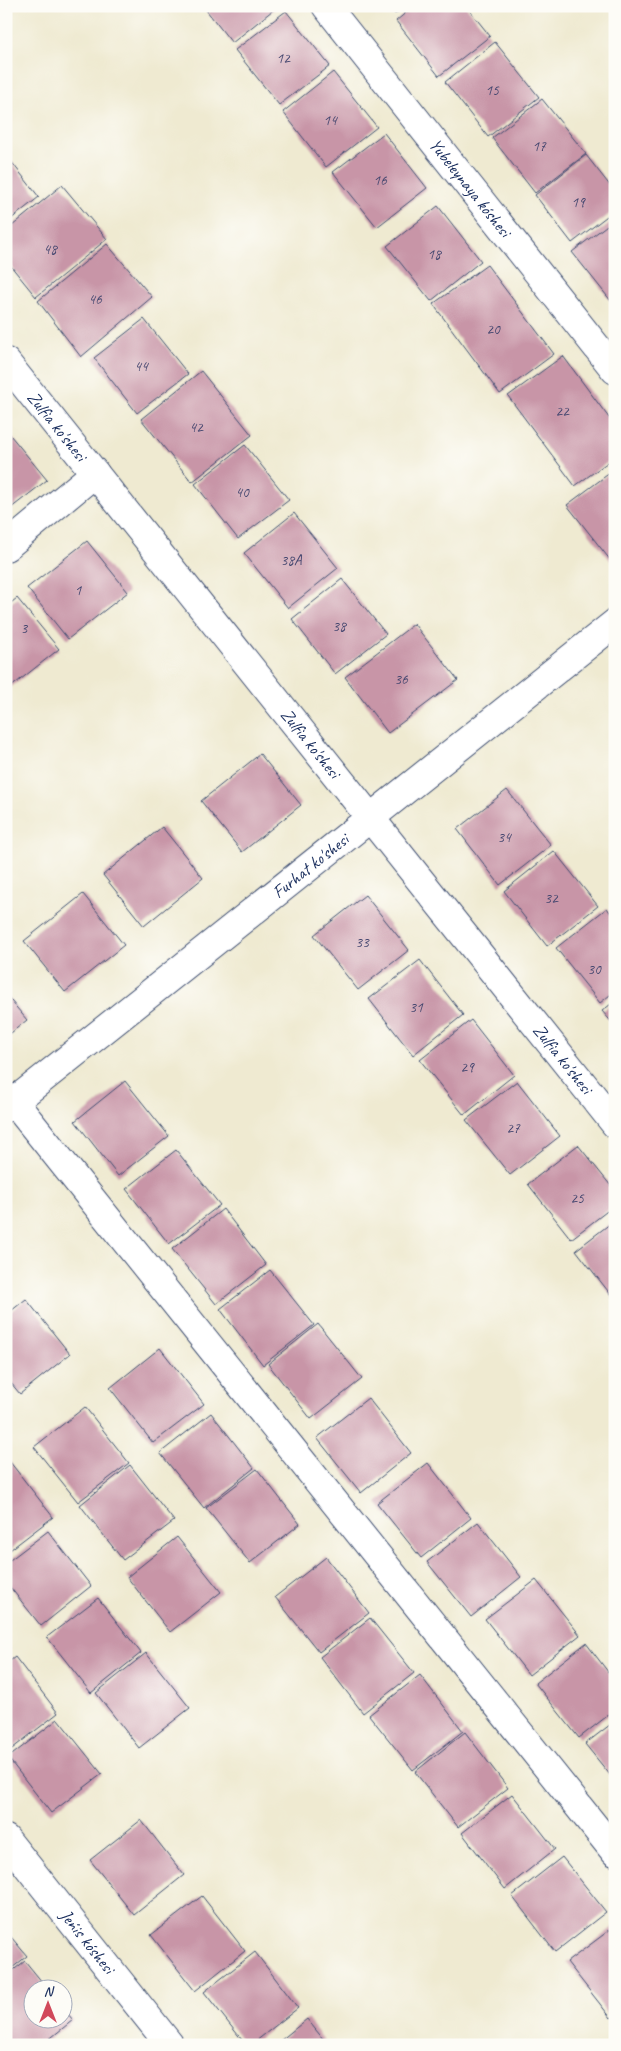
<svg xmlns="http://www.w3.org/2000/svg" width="621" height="2051" viewBox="0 0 621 2051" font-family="Caveat,sans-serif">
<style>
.building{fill:#c895a7}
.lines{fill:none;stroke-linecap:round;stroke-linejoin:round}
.minor-casing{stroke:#3b4b6f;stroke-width:30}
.minor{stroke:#fff;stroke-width:28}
.labels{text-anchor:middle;stroke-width:4;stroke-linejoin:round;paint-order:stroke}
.number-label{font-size:15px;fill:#464870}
.street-label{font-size:18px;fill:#1b2f5e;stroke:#fdfcf7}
</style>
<rect width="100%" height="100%" fill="#fdfcf7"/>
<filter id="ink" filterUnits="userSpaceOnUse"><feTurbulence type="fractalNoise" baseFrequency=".02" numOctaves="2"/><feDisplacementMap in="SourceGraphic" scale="10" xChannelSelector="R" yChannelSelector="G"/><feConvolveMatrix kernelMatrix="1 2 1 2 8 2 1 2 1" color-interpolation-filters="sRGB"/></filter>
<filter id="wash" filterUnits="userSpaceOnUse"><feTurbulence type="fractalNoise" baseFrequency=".0096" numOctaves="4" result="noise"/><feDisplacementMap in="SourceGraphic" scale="20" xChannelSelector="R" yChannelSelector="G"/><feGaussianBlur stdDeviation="1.12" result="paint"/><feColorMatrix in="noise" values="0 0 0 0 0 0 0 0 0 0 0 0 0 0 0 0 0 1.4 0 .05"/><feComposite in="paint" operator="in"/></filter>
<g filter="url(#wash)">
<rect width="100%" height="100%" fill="#efead1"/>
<g id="blocks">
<g class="building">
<path d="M203,6h75l-46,37z"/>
<path d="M388,6h17l-10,8z"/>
<path d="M414,6h52l24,30 -51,40 -43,-55z"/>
<path d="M286,11l44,55 -51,39 -44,-55z"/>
<path d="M495,42l44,55 -51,40 -43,-55z"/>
<path d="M333,72l44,55 -51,40 -43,-55z"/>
<path d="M542,99l44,55 -51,39 -43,-55z"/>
<path d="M384,133l43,55 -50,39 -44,-55z"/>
<path d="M6,155l33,42 -33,26z"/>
<path d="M586,155l29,37v18l-43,33 -37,-48z"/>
<path d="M62,185l45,54 -71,58 -30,-37v-29z"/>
<path d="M438,206l43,55 -50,40 -44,-55z"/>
<path d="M615,219v87l-43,-54z"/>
<path d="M107,244l45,53 -71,60 -43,-56z"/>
<path d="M487,265l67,89 -54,40 -67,-90z"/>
<path d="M144,319l44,55 -51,39 -43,-55z"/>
<path d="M563,356l52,70v31l-40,29 -67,-90z"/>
<path d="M201,371l51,64 -60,47 -51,-63z"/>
<path d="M6,430l41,50 -41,32z"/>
<path d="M245,445l44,55 -51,39 -43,-55z"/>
<path d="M615,469v89l-4,3 -44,-56z"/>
<path d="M294,513l44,55 -50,40 -44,-55z"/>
<path d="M87,541l41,51 -60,47 -41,-51z"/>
<path d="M342,579l44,55 -51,40 -43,-55z"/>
<path d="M17,598l42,51 -53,42v-84z"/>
<path d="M414,624l44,56 -70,53 -43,-56z"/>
<path d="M260,754l41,51 -59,47 -41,-51z"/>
<path d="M507,790l44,55 -51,40 -43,-56z"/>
<path d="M162,827l41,51 -59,48 -41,-51z"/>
<path d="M554,851l44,55 -51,40 -43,-55z"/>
<path d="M83,894l41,51 -59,47 -41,-51z"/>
<path d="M365,895l44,55 -51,40 -44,-55z"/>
<path d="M607,908l8,11v72l-15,12 -44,-55z"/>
<path d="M420,960l43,55 -50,40 -44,-56z"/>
<path d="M6,995l21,25 -21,17z"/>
<path d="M615,1001v25l-13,-15z"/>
<path d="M471,1020l43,55 -50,40 -44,-55z"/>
<path d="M125,1081l44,55 -51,40 -43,-55z"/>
<path d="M517,1081l43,55 -50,39 -44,-55z"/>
<path d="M578,1145l37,46v14l-44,34 -43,-55z"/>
<path d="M176,1150l44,55 -51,39 -43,-55z"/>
<path d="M223,1209l43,56 -50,39 -44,-55z"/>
<path d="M615,1220v80l-39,-50z"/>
<path d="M270,1270l44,55 -51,40 -43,-56z"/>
<path d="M26,1299l44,55 -50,40 -14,-17v-62z"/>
<path d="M318,1324l44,55 -51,40 -43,-55z"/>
<path d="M160,1348l44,56 -51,39 -43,-55z"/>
<path d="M368,1398l43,55 -50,40 -44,-55z"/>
<path d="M85,1407l44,56 -51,39 -44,-55z"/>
<path d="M211,1413l43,55 -50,40 -44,-55z"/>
<path d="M10,1462l43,55 -47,36v-89z"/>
<path d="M428,1463l43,55 -50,40 -44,-55z"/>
<path d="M130,1465l44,56 -51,39 -43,-55z"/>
<path d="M257,1469l43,55 -50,39 -44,-55z"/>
<path d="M478,1522l43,55 -50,40 -44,-55z"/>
<path d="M48,1531l43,55 -50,40 -35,-44v-19z"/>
<path d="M177,1537l44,55 -51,40 -43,-55z"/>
<path d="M326,1557l43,56 -50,39 -44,-55z"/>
<path d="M536,1580l44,55 -51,40 -44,-56z"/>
<path d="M98,1598l43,55 -50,40 -44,-56z"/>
<path d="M370,1618l44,55 -51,40 -43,-56z"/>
<path d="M586,1643l29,38v29l-36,28 -44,-55z"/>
<path d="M146,1653l44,55 -51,40 -43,-55z"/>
<path d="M15,1657l43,56 -50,39 -2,-88z"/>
<path d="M420,1675l43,56 -50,39 -44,-55z"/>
<path d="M58,1719l44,55 -51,39 -43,-55z"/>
<path d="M615,1721v60l-30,-37z"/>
<path d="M465,1732l43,56 -50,39 -43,-55z"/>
<path d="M512,1794l43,55 -50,40 -43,-56z"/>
<path d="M141,1820l43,55 -50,40 -44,-55z"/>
<path d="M562,1857l44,55 -51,40 -43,-56z"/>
<path d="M202,1896l43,55 -50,40 -44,-56z"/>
<path d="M615,1926v89l-4,3 -44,-56z"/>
<path d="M6,1931l21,25 -21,17z"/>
<path d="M255,1952l43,56 -47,37h-5l-42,-53z"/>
<path d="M25,1961l22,27h-15v30h30v-11l11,13 -31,25h-33l-3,-3v-66z"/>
<path d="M307,2019l21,26h-53z"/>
</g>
</g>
</g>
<g filter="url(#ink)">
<use href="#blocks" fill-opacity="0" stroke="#3b4b6f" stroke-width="1"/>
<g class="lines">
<g class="minor-casing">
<g id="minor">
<path id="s1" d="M326,6l289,364"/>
<path id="s2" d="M6,362l609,762"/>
<path d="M6,547l89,-74"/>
<path d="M14,1102l601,750"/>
<path id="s3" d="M6,1108l609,-485"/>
<path id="s4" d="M6,1839l164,206"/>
</g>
</g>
<use href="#minor" class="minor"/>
</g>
</g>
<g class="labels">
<g class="number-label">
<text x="283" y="63">12</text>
<text x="492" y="95">15</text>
<text x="330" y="125">14</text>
<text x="539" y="151">17</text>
<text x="380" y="185">16</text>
<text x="578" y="207">19</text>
<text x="50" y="254">48</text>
<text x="434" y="259">18</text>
<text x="95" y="304">46</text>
<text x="493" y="334">20</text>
<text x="141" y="371">44</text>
<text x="562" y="416">22</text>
<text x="196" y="432">42</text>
<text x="242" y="497">40</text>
<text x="291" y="565">38A</text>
<text x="78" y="595">1</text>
<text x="339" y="631">38</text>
<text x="24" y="633">3</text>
<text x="401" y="684">36</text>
<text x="504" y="842">34</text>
<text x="551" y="903">32</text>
<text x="362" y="947">33</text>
<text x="594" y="974">30</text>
<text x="416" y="1012">31</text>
<text x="467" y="1072">29</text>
<text x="513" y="1133">27</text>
<text x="577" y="1203">25</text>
</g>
<g class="street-label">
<text dy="6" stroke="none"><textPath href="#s1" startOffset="232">Yubeleynaya kóshesi</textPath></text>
<text dy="6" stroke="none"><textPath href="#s2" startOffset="82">Zulfia ko'shesi</textPath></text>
<text dy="6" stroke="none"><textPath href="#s2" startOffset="488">Zulfia ko'shesi</textPath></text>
<text dy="6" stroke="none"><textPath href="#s3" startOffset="389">Furhat ko'shesi</textPath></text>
<text dy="6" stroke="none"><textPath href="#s2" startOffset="892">Zulfia ko'shesi</textPath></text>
<text dy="6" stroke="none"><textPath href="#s4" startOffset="131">Jeńis kóshesi</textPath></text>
</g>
</g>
<rect width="621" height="2051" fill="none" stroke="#fdfcf7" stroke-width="25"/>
<g transform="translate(48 2004)"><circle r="24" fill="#fdfcf7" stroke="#a3aaba"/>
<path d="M0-4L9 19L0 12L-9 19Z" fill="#d1495b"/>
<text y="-8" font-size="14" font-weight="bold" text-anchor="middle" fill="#1b2f5e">N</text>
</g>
</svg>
